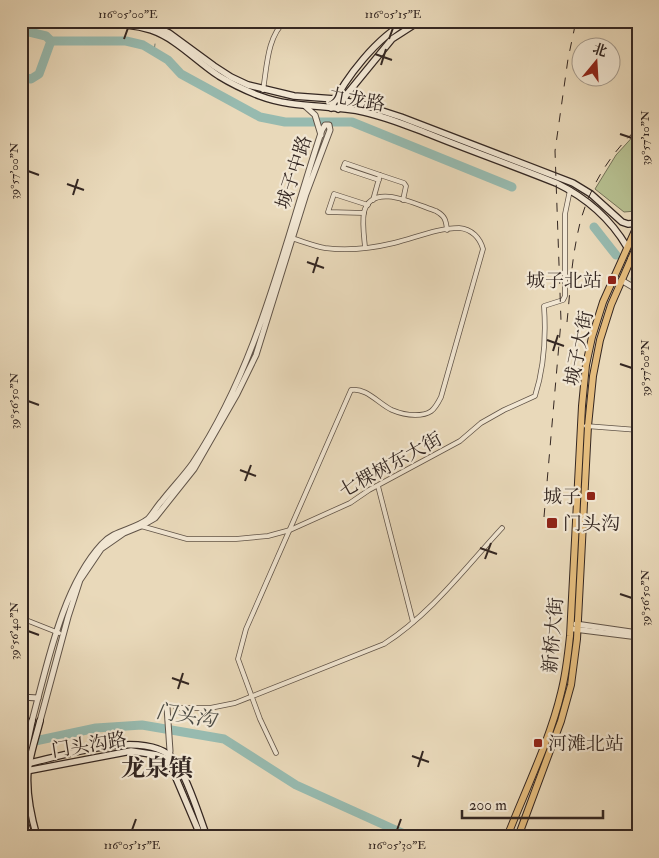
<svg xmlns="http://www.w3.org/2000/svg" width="659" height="858" viewBox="0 0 659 858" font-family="'IM FELL Double Pica','Noto Serif SC',serif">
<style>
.green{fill:#b6bf90;stroke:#757359}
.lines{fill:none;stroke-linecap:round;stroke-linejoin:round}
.stream{stroke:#6f7f77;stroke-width:1}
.river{stroke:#97baaf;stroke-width:9}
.minor-casing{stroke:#615448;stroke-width:5.5}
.tertiary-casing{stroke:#615448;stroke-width:7}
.secondary-casing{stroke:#342722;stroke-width:8}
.primary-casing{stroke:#342722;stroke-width:8}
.minor{stroke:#f1e6d2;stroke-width:4}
.tertiary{stroke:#f1e6d2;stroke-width:5}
.secondary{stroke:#f1e6d2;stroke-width:5.5}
.primary{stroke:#e4bc7d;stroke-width:6}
.rail{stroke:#342722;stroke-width:1;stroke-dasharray:9 9;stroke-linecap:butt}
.ticks{fill:none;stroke:#342722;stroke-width:2}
.poi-dot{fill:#8f2418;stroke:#f1e6d2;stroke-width:2}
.labels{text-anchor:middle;stroke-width:4.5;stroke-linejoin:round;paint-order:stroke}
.street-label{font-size:19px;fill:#342722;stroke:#f1e6d2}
.poi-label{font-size:19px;fill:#342722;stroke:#f1e6d2;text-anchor:end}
.water-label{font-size:20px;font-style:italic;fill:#4d4c45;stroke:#f1e6d2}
.district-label{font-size:24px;font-weight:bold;fill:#342722;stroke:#f1e6d2}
.neatline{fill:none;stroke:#342722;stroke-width:2}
.ticks-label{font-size:12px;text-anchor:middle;fill:#342722}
</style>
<rect width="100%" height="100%" fill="#e9d9ba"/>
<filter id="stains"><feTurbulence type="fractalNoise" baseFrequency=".004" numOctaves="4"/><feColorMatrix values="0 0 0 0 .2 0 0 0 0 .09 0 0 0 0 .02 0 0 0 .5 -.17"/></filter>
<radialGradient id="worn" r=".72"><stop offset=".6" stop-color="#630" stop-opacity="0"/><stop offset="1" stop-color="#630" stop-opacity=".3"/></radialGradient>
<path class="green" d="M638,131v75l-2,5 -12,1 -29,-23 21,-34z"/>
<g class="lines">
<path class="stream" d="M154,52l1,-8"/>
<g class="river">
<path d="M21,30l25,6 5,5h75l17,4 25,15 13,14 79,43 25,5h67l160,65"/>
<path d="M21,77l10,2 8,-5 12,-33"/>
<path d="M594,227l22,28"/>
<path d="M635,279l3,2"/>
<path d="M21,744l75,-16 46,-3 82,14 72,46 115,52"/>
</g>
<g class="minor-casing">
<g id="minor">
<path d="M263,90c4,-23 4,-53 22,-69"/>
<path d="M380,175l24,8 2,3 -3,14"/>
<path d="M373,200l7,-25 -35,-12 -2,5 36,12"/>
<path d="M364,213l-36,-1 6,-18 34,11"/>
<path d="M365,247c-1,-11 -3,-24 -1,-35 8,-31 53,-7 72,-1 9,5 10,9 11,19"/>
<path d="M586,426l52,4"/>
<path d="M378,486l35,136"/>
<path d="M141,526l46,13h49l32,-3 22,-6 60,-27 19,-13 91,-49 21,-18 23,-13 31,-14c9,-28 11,-61 9,-90l19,-6 2,-4v-82l5,-24"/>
<path d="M21,618l38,15"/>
<path d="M176,708h34l25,-5 149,-59c47,-30 81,-76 118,-116"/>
<path d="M276,753l-16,-34 -22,-60 8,-30 105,-239c15,-3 28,14 41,20 7,3 15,5 23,5 15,0 19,-4 26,-18l42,-148c-3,-11 -11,-20 -24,-21 -22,0 -44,10 -65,15 -21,5 -47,8 -69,5 -11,-2 -23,-7 -34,-10"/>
</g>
</g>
<g class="tertiary-casing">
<g id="tertiary">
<path d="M305,106l10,9 6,20"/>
<path d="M21,121c4,7 4,15 0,22"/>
<path d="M631,258l7,6"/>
<path d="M621,280l17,10"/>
<path d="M576,624l62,9"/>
<path d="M574,629l64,8"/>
<path d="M21,697l17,1"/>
<path d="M167,707l3,44 -1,7"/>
<path d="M32,721c15,-55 30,-134 70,-177 12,-14 32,-14 46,-25 5,-5 9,-13 14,-18 10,-13 21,-24 31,-38 67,-101 91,-220 129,-333l3,-5h4l1,5 -24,64 -50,161 -19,39 -43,75 -39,49 -14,8 -17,7 -23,16 -21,31 -12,37 -28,104"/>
</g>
</g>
<g class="secondary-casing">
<g id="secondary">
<path d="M65,21c29,6 57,-1 86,9 26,9 45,31 68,46 13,8 28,15 41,20 34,13 70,8 104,16 23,5 44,14 65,22 42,17 85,32 127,49 29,14 54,35 71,64"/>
<path d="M142,21l27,12 45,33 17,11 17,8 46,11 41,3 29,6 37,12 172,66 18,11 31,28 6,2 10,-1"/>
<path d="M331,108c14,-30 46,-71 77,-87"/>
<path d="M338,109l9,-15 45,-55 28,-18"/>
<path d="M21,765c37,-7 128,-40 155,-3 12,17 23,54 31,75"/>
<path d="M22,767l10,-46"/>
<path d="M21,772l110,-21 26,4 8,3 5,6 31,73"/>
<path d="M21,803l3,17 6,17"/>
<path d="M37,837c-6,-21 -11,-44 -9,-66 2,-17 8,-34 12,-50"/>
</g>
</g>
<g class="primary-casing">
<g id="primary">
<path d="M507,837c18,-46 43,-97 54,-144 5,-19 7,-38 9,-57l12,-230 4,-41 6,-28 11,-35 35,-78"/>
<path d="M518,837l43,-116 10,-36 6,-46 11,-213 5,-50 7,-36 11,-35 27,-62"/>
</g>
</g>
<use href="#minor" class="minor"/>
<use href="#tertiary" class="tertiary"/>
<use href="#secondary" class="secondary"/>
<use href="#primary" class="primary"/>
<g class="rail">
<path d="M567,322c3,-28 4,-57 10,-85 7,-41 30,-81 61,-109"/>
<path d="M544,517l17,-196 -6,-170 13,-92 8,-38"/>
</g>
</g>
<path class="ticks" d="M124,39l4,-11M389,39l4,-11M375,54l17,6M381,65l5,-16M620,134l12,4M28,171l11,4M67,184l17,6M73,195l5,-16M307,262l17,6M313,273l5,-16M547,340l17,6M553,351l5,-16M620,364l12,4M28,401l11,4M240,470l16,6M245,481l6,-16M480,548l17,6M485,559l6,-16M620,594l12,4M28,631l11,4M172,678l17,6M178,689l5,-16M412,756l17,6M418,767l5,-16M132,830l4,-11M397,830l4,-11"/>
<g class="poi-dot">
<rect x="607" y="275" width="10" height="10" rx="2.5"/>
<rect x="586" y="491" width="10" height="10" rx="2.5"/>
<rect x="546" y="517" width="12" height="12" rx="2.5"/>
<rect x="533" y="738" width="10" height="10" rx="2.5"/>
</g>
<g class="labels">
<g class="street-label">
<text transform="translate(357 99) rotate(10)" y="7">九龙路</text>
<text transform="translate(293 172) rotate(-72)" y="7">城子中路</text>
<text transform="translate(578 348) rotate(-78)" y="7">城子大街</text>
<text transform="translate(390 464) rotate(-29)" y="7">七棵树东大街</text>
<text transform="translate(552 635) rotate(-85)" y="7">新桥大街</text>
<text transform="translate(89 744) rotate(-9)" y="7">门头沟路</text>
</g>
<g class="poi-label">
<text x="602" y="287">城子北站</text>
<text x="581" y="503">城子</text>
<text x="563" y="530" text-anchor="start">门头沟</text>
<text x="548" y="750" text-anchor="start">河滩北站</text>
</g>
<g class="water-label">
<text transform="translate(186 715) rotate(9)" y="7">门头沟</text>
</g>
<g class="district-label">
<text x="157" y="776">龙泉镇</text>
</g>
</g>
<rect width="659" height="858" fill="none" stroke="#e9d9ba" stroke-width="55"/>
<g transform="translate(596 62) rotate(18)"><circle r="24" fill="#f1e6d2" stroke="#a59a8c"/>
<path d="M0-4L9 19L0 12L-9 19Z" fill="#8f2418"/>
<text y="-8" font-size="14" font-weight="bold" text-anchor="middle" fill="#342722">北</text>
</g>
<path d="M462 810v8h141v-8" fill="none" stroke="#342722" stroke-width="2.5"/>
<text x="469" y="810" font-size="15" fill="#342722" stroke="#f1e6d2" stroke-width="4" paint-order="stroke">200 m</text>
<rect x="28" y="28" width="604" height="802" class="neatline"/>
<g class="ticks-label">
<text x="128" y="18">116°05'00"E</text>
<text x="393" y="18">116°05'15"E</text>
<text transform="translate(645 138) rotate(-90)" y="4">39°57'10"N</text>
<text transform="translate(14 171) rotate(-90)" y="4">39°57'00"N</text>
<text transform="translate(645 368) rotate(-90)" y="4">39°57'00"N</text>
<text transform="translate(14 401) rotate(-90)" y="4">39°56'50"N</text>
<text transform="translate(645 598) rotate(-90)" y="4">39°56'50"N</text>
<text transform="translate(14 631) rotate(-90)" y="4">39°56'40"N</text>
<text x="132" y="849">116°05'15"E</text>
<text x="397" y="849">116°05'30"E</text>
</g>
<rect width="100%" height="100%" filter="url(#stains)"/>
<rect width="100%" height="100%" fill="url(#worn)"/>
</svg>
